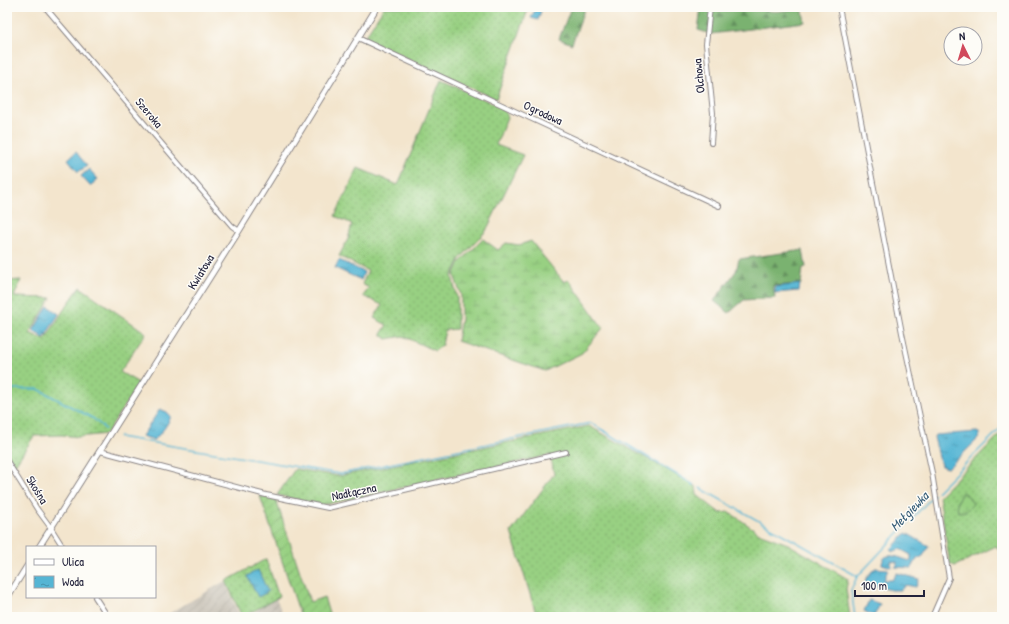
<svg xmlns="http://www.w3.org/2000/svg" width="1009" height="624" viewBox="0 0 1009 624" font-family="'Patrick Hand',sans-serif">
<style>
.industrial{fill:url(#industrial-furrows)}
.grass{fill:url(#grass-dots);stroke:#5d795e}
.forest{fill:url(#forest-firs);stroke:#4e6a56}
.wetland{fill:url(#wetland-marsh);stroke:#5d795e}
.garden{fill:url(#garden-furrows);stroke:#5d795e}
.water{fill:url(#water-ripples);stroke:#3c6c88}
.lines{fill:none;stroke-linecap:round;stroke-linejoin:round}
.stream{stroke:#55b5d4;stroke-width:1.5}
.minor-casing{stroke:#8a8484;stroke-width:6}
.tertiary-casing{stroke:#8a8484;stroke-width:7}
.minor{stroke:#fff;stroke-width:4}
.tertiary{stroke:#fff;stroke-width:5}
.labels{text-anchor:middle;stroke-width:3;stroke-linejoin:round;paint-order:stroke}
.street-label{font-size:12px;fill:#22223b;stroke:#fdfcf7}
.water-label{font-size:13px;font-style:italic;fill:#365d78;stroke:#fdfcf7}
</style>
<defs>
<pattern id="industrial-furrows" width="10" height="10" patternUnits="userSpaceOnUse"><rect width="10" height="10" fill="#c9c3b8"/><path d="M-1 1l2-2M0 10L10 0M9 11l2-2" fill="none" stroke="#aca79f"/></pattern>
<pattern id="grass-dots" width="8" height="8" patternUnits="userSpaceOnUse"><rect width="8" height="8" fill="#98d082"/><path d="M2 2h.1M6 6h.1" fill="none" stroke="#83b271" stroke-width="1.8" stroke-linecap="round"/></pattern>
<pattern id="forest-firs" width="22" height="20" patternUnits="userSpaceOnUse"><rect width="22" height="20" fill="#7ab270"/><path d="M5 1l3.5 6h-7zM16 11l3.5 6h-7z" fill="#64905d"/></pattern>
<pattern id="wetland-marsh" width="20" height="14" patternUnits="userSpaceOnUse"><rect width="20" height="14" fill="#98d082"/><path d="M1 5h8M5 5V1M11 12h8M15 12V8" fill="none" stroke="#83b271"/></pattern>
<pattern id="garden-furrows" width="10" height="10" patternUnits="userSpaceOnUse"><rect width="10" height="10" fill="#98d082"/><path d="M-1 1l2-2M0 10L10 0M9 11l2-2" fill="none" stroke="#83b271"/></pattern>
<pattern id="water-ripples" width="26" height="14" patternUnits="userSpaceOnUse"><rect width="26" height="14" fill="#55b5d4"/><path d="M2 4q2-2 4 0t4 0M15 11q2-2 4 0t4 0" fill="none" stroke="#4693ad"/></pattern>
</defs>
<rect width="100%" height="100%" fill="#fdfcf7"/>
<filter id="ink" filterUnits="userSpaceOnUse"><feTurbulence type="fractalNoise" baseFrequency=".025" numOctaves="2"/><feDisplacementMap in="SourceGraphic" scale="8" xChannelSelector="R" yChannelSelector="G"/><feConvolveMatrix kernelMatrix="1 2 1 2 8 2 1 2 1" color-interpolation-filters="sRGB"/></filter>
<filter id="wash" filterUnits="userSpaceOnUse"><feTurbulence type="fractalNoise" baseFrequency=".012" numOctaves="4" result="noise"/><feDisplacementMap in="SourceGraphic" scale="16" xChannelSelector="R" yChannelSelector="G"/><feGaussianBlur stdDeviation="0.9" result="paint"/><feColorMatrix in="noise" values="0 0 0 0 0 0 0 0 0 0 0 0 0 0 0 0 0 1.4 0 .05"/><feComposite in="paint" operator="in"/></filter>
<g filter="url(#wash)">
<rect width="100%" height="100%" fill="#f3e5cd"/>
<g class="industrial">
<path d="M225,581l15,36h-77z"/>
<path d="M276,598l8,19h-38z"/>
</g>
<g class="grass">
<path d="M384,7h145l-33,92 -109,-50 -24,-9z"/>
<path d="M441,80l62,28 4,9 -11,28 27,10 -37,76 -26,28 -8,17 5,22v31l-12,1 -3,15 -7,6 -32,-15 -16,3 -6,-5 6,-9 -13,-7 8,-13 -19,-9 6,-8 -7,-4 6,-13 -29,-15 9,-17 4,-15 -17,-8 23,-48 40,17z"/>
<path d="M21,280l-7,17 37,1 -21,35 15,7 18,-29 17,-24 66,46 -26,39 19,11 -33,51 -28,3 -16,-2 -28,1 -19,29 -8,-13v-171z"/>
<path d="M589,426l107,60 1,9 23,18 9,-1 32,22 27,10 60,35 -2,10 4,28h-313l-26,-85 43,-58 -4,-19 -228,50 -45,-10 18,-26 44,7z"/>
<path d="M1002,432v118h-3l-3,-4 -41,20 -5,-2 -11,-68z"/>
<path d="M266,559l13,38 -37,20 -16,-36z"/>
</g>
<g class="forest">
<path d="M571,7h14l-13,37 -13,-5z"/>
<path d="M701,7h56c14,8 31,3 45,0l3,15 -94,12 -13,-4z"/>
<path d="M803,250l3,17 -3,1 -2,16 -28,2 2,12 -31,2 -15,13 -15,-12 22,-30 3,-12z"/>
</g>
<g class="wetland">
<path d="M483,239l15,11 8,-7 13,2 12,-4 33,41 5,-2 34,48 -21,25 -37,18 -88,-30 4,-22v-24l-7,-20 6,-13z"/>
<path d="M962,492l6,4 5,8 -7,7 -8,1 -1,-10z"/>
</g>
<path class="garden" d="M260,496l16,4 34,102 14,-5 6,20h-29z"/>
<g class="water">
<path d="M540,7l1,4 -3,9 -7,-2 5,-10z"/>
<path d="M76,152l11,14 -9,6 -10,-13z"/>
<path d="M89,169l9,10 -8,7 -9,-10z"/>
<path d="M339,260l25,12 -3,8 -26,-12z"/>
<path d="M800,284l-1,7 -24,2v-6z"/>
<path d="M48,306l11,8 -15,24 -11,-7z"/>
<path d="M160,409l7,3 4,4c-3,9 -10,17 -17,24l-12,-4z"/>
<path d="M977,432l3,2 -1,4 -31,30 -7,-2 -7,-29 1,-2z"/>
<path d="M906,533l23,13 -6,10 -6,3 -5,9 -17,-1 2,-2v-3l-6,-1v3h1l-1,3 -9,-3c2,-16 21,-4 29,-3v-6l-11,-6 -8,3 -1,-3z"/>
<path d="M875,568l13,1 -4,11h8l5,-7 22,6 -3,8 -10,-2 -6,5h-9l-26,-7 1,-5z"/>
<path d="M258,570l10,22 -10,5 -11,-21z"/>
<path d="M869,600l11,4 -6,12 -10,-5z"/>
</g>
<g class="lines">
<g class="stream">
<path d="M7,389h31l56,30 11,10"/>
<path d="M119,437l221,37 251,-51 103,62"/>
<path d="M700,488l157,88"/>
<path d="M937,492l65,-65"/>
<path d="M855,617l-4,-27 6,-13 77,-82"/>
</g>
</g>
</g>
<g filter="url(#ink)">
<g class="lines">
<g class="minor-casing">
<g id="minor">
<path d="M45,7l187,219 7,5"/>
<path d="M710,7l-4,37 7,69 -2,30"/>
<path d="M839,7l63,326 30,140 17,105 -17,39"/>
<path d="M358,38l361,168"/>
<path d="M100,451l166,44 62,13 238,-56"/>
<path d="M7,461l30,48 14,19 12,19"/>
<path d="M95,597l13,20"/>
</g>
</g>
<g class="tertiary-casing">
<g id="tertiary">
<path d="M39,547l200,-316 138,-224"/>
<path d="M7,598l20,-32"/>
</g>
</g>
<use href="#minor" class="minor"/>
<use href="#tertiary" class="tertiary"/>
</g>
</g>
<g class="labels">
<g class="street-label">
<text transform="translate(699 76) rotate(-96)" y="4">Olchowa</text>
<text transform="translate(149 113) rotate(50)" y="4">Szeroka</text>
<text transform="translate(543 113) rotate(25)" y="4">Ogrodowa</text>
<text transform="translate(201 272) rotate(-58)" y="4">Kwiatowa</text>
<text transform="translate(37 490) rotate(58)" y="4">Skośna</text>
<text transform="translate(354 492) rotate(-12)" y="4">Nadłączna</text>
</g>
<g class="water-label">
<text transform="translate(909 511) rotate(-46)" y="5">Mełgiewka</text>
</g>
</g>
<rect width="1009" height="624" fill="none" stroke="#fdfcf7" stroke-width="24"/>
<rect x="26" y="546" width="130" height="52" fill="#fdfcf7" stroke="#a5a5ac"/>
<rect x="34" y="559" width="20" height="6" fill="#ffffff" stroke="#a5a5ac"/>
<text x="62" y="566" font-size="12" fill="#22223b">Ulica</text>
<rect x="34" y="576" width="20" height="12" fill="url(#water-ripples)" stroke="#a5a5ac"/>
<text x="62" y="586" font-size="12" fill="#22223b">Woda</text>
<g transform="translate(963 46) rotate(355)"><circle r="19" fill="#fdfcf7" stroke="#a5a5ac"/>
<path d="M0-3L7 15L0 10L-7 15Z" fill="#d1495b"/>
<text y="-6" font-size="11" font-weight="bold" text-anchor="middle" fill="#22223b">N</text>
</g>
<path d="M855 590v6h69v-6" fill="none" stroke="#22223b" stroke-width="2"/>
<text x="861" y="590" font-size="12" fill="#22223b" stroke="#fdfcf7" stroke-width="3" paint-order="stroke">100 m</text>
</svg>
